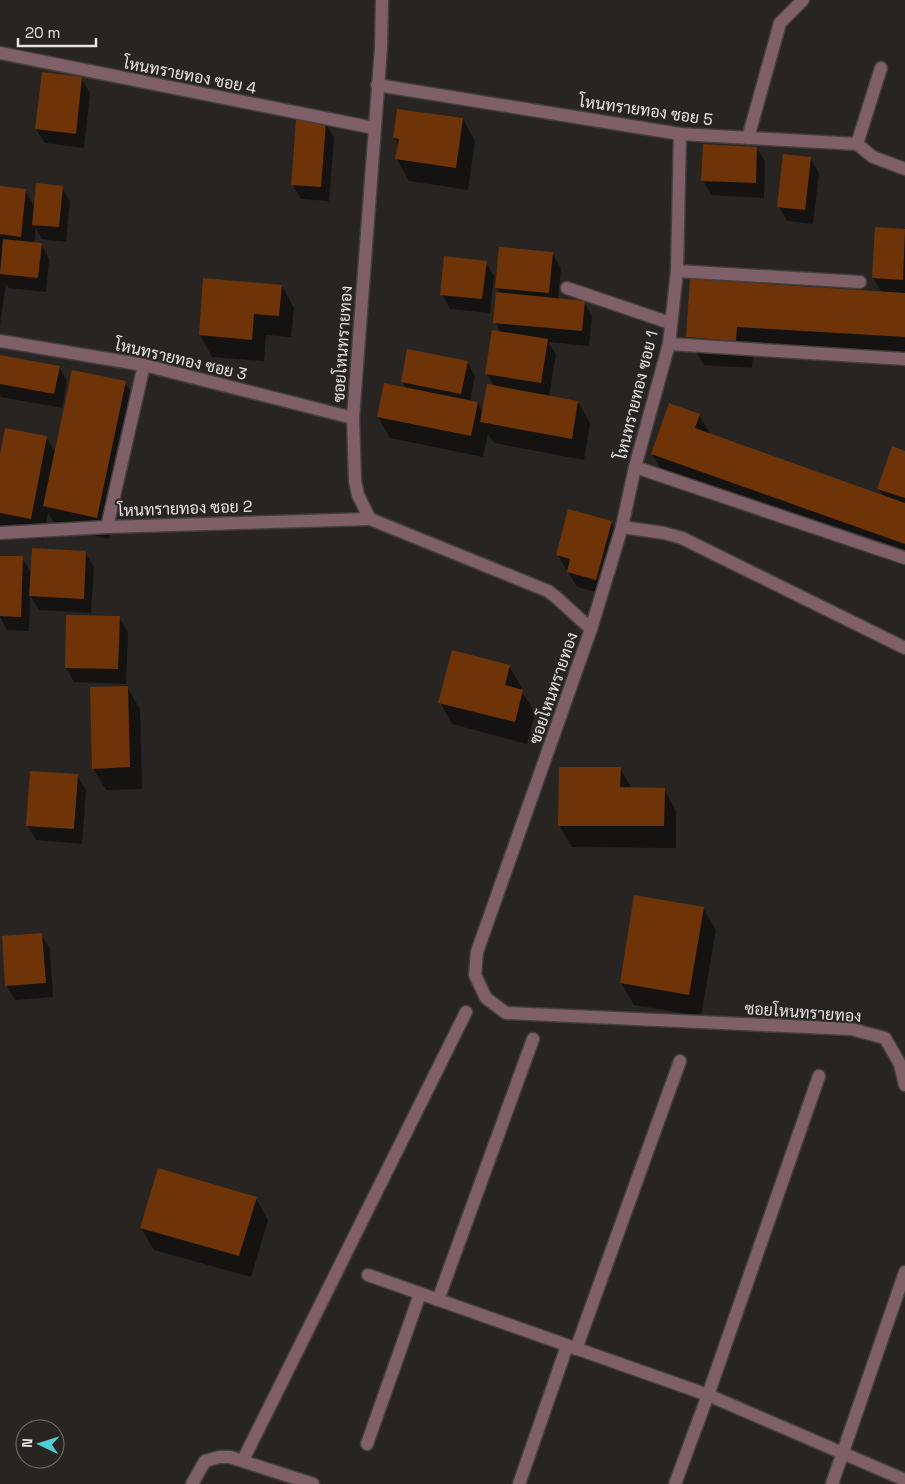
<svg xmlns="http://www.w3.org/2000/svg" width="905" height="1484" viewBox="0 0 905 1484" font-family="'Space Grotesk',Sarabun,sans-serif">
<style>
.shadow{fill:#0007}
.building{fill:#6f3308}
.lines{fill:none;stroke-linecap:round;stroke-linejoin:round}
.lane-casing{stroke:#433f3d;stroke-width:15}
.street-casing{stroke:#433f3d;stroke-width:15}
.lane{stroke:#7f5f68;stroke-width:12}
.street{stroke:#7f5f68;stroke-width:12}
.labels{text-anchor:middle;stroke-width:4;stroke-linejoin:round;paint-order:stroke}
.street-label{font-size:16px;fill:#e7e4e3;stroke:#282422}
</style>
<rect width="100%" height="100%" fill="#282422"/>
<g class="shadow">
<path d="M81,78l9,15 -6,55 -39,-5 -9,-14z"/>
<path d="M463,119l12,22 -7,49 -59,-9 -12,-22 2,-14 -5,-7z"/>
<path d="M326,124l8,14 -5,63 -28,-2 -9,-15z"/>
<path d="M757,148l8,14 -1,36 -53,-3 -8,-15z"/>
<path d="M810,158l9,15 -6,51 -26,-3 -8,-14z"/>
<path d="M0,187l25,3 10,18 27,-21 8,15 -4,40 -24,-3 -6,-11 -2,16h7l8,15 -3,33 -37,-4 -3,-4 -6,41z"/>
<path d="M905,230v134l-152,-10 -1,14 -48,-3 -17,-28 4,-57 191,13 -9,-15z"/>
<path d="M552,253l9,15 -3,31 26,3 8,15 -3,29 -41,-4 8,12 -7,43 29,5 12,21 -6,37 -90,-17 -6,-9 -5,23 -93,-19 -12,-21 28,-29 -4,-7 65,-19 8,14 -5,25 8,2 5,9 11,-26 -7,-12 14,-41 -6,-11 5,-29 -3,-5z"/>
<path d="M486,262l8,14 -4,37 -40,-4 -8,-15z"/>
<path d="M205,279l77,7 12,22 -3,29 -25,-2 -2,26 -52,-4 -12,-22z"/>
<path d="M0,356l59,11 8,14 -5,27 -61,-11 -1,-2z"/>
<path d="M125,382l13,22 -29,135 -52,-11 -9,-15 -5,27 -40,-8 -3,-5v-66l46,-24 10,16z"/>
<path d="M699,415l12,20 172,61 -5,-8 27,-36v114l-236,-84 -17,-28z"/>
<path d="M611,522l8,15 -15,57 -27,-7 -9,-15 1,-2 -3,-1 -9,-15z"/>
<path d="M85,552l9,15 -3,46 -52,-3 -9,-15 -1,36 -22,-1 -7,-13v-37l22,-22 10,16z"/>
<path d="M119,617l9,15 -2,52 -52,-2 -8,-14z"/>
<path d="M509,666l13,22 -1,2 14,23 -8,31 -75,-20 -12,-22z"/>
<path d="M127,687l13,22 2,80 -36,1 -13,-22z"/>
<path d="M620,768l12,21h32l12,22v37l-104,-1 -13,-22z"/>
<path d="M77,776l9,14 -4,54 -46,-4 -9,-15z"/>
<path d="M703,908l13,22 -15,86 -67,-11 -13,-22z"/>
<path d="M41,934l9,15 3,48 -38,3 -9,-15z"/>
<path d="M256,1198l12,22 -17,57 -97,-27 -13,-22z"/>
</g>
<g class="building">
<path d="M42,72l40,5 -6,57 -41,-5z"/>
<path d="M397,109l66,9 -7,50 -61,-9 4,-20 -6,-1z"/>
<path d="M296,120l30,2 -5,65 -30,-2z"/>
<path d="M703,144l54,3 -1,36 -55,-2z"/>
<path d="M783,154l28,3 -6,53 -28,-3z"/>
<path d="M36,183l27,3 -4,41 -27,-2z"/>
<path d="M0,186l26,3 -5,48 -21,-3z"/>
<path d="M875,227l30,2 -2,51 -31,-2z"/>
<path d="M3,239l39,4 -4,35 -38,-4z"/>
<path d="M499,247l54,5 -4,41 -54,-5z"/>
<path d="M444,256l43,5 -5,38 -42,-4z"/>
<path d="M203,278l79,7 -3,31 -25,-2 -2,26 -53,-5z"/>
<path d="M690,279l215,14v44l-168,-10 -1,14 -50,-4z"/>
<path d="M496,292l89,9 -3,30 -89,-8z"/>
<path d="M492,330l56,9 -7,44 -56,-9z"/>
<path d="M407,349l61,12 -7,33 -60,-12z"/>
<path d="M0,355l60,11 -6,28 -54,-10z"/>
<path d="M72,370l54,11 -29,137 -54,-12z"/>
<path d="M384,383l94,19 -7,34 -94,-19z"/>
<path d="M487,384l91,17 -6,38 -92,-17z"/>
<path d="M669,403l31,11 -5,14 210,75v41l-254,-90z"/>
<path d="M5,428l42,8 -16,83 -31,-6v-59z"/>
<path d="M892,446l13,5v47l-28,-9z"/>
<path d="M568,509l44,12 -16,59 -29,-8 3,-13 -14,-4z"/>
<path d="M32,548l54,3 -2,48 -55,-3z"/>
<path d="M0,556h23l-2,61 -21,-1z"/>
<path d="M66,615l54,1 -2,53 -53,-1z"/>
<path d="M452,650l58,15 -5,20 18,5 -8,32 -77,-19z"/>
<path d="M128,686l2,81 -38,2 -2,-82z"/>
<path d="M559,767h62l-1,20 45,1 -1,38h-106z"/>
<path d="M30,771l48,3 -4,55 -48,-3z"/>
<path d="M634,895l70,12 -15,88 -69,-12z"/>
<path d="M42,933l4,50 -41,3 -3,-50z"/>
<path d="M158,1168l99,29 -18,59 -99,-28z"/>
</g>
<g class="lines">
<g class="lane-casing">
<g id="lane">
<path d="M748,138l32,-115 23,-23"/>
<path d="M567,288l103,35"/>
<path d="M669,344l236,15"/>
<path d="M635,467l270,91"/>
<path d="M107,527l37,-162"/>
</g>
</g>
<g class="street-casing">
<g id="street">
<path d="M382,0l-1,48 -28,370 2,63 3,14 12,24 178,72 9,7 34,31"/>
<path d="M0,53l374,75"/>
<path d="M377,85l303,49 177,10 16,13 32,12"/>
<path d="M680,134l-3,137 -8,73 -34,123 -13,60 -31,102 -114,323 -2,23 11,23 20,15 345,16 34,9 15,26 5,21"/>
<path d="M857,144l24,-76"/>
<path d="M677,271l183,11"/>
<path d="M0,341l144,24 209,53"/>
<path d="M622,527l42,6 18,5 223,110"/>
<path d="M0,533l107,-6 263,-8"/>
<path d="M368,1275l340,120 197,85"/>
<path d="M438,1300l95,-261"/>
<path d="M576,1349l104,-288"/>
<path d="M367,1444l53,-150"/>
<path d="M243,1460l223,-448"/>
<path d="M192,1484l13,-23 14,-4h11l83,27"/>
<path d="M519,1484l48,-138"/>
<path d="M675,1484l33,-89 111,-319"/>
<path d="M832,1484l73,-212"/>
</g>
</g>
<use href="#lane" class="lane"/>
<use href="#street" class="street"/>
</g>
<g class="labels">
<g class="street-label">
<text transform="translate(190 75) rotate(11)" y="6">โหนทรายทอง ซอย 4</text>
<text transform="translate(646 110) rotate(8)" y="6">โหนทรายทอง ซอย 5</text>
<text transform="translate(342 344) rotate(-86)" y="6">ซอยโหนทรายทอง</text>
<text transform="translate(181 359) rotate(13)" y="6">โหนทรายทอง ซอย 3</text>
<text transform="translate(636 395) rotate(-76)" y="6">โหนทรายทอง ซอย 1</text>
<text transform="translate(185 508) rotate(-2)" y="6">โหนทรายทอง ซอย 2</text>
<text transform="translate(553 688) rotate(-71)" y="6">ซอยโหนทรายทอง</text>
<text transform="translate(803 1012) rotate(4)" y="6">ซอยโหนทรายทอง</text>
</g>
</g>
<g transform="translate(40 1444) rotate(274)"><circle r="24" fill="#282422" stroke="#74716f"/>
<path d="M0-4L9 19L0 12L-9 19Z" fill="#51ccd4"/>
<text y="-8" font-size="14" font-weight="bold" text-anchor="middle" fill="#e7e4e3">N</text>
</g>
<path d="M18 38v8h78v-8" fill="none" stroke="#e7e4e3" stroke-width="2.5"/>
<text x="25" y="38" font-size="15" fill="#e7e4e3" stroke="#282422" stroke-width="4" paint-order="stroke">20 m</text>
</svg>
